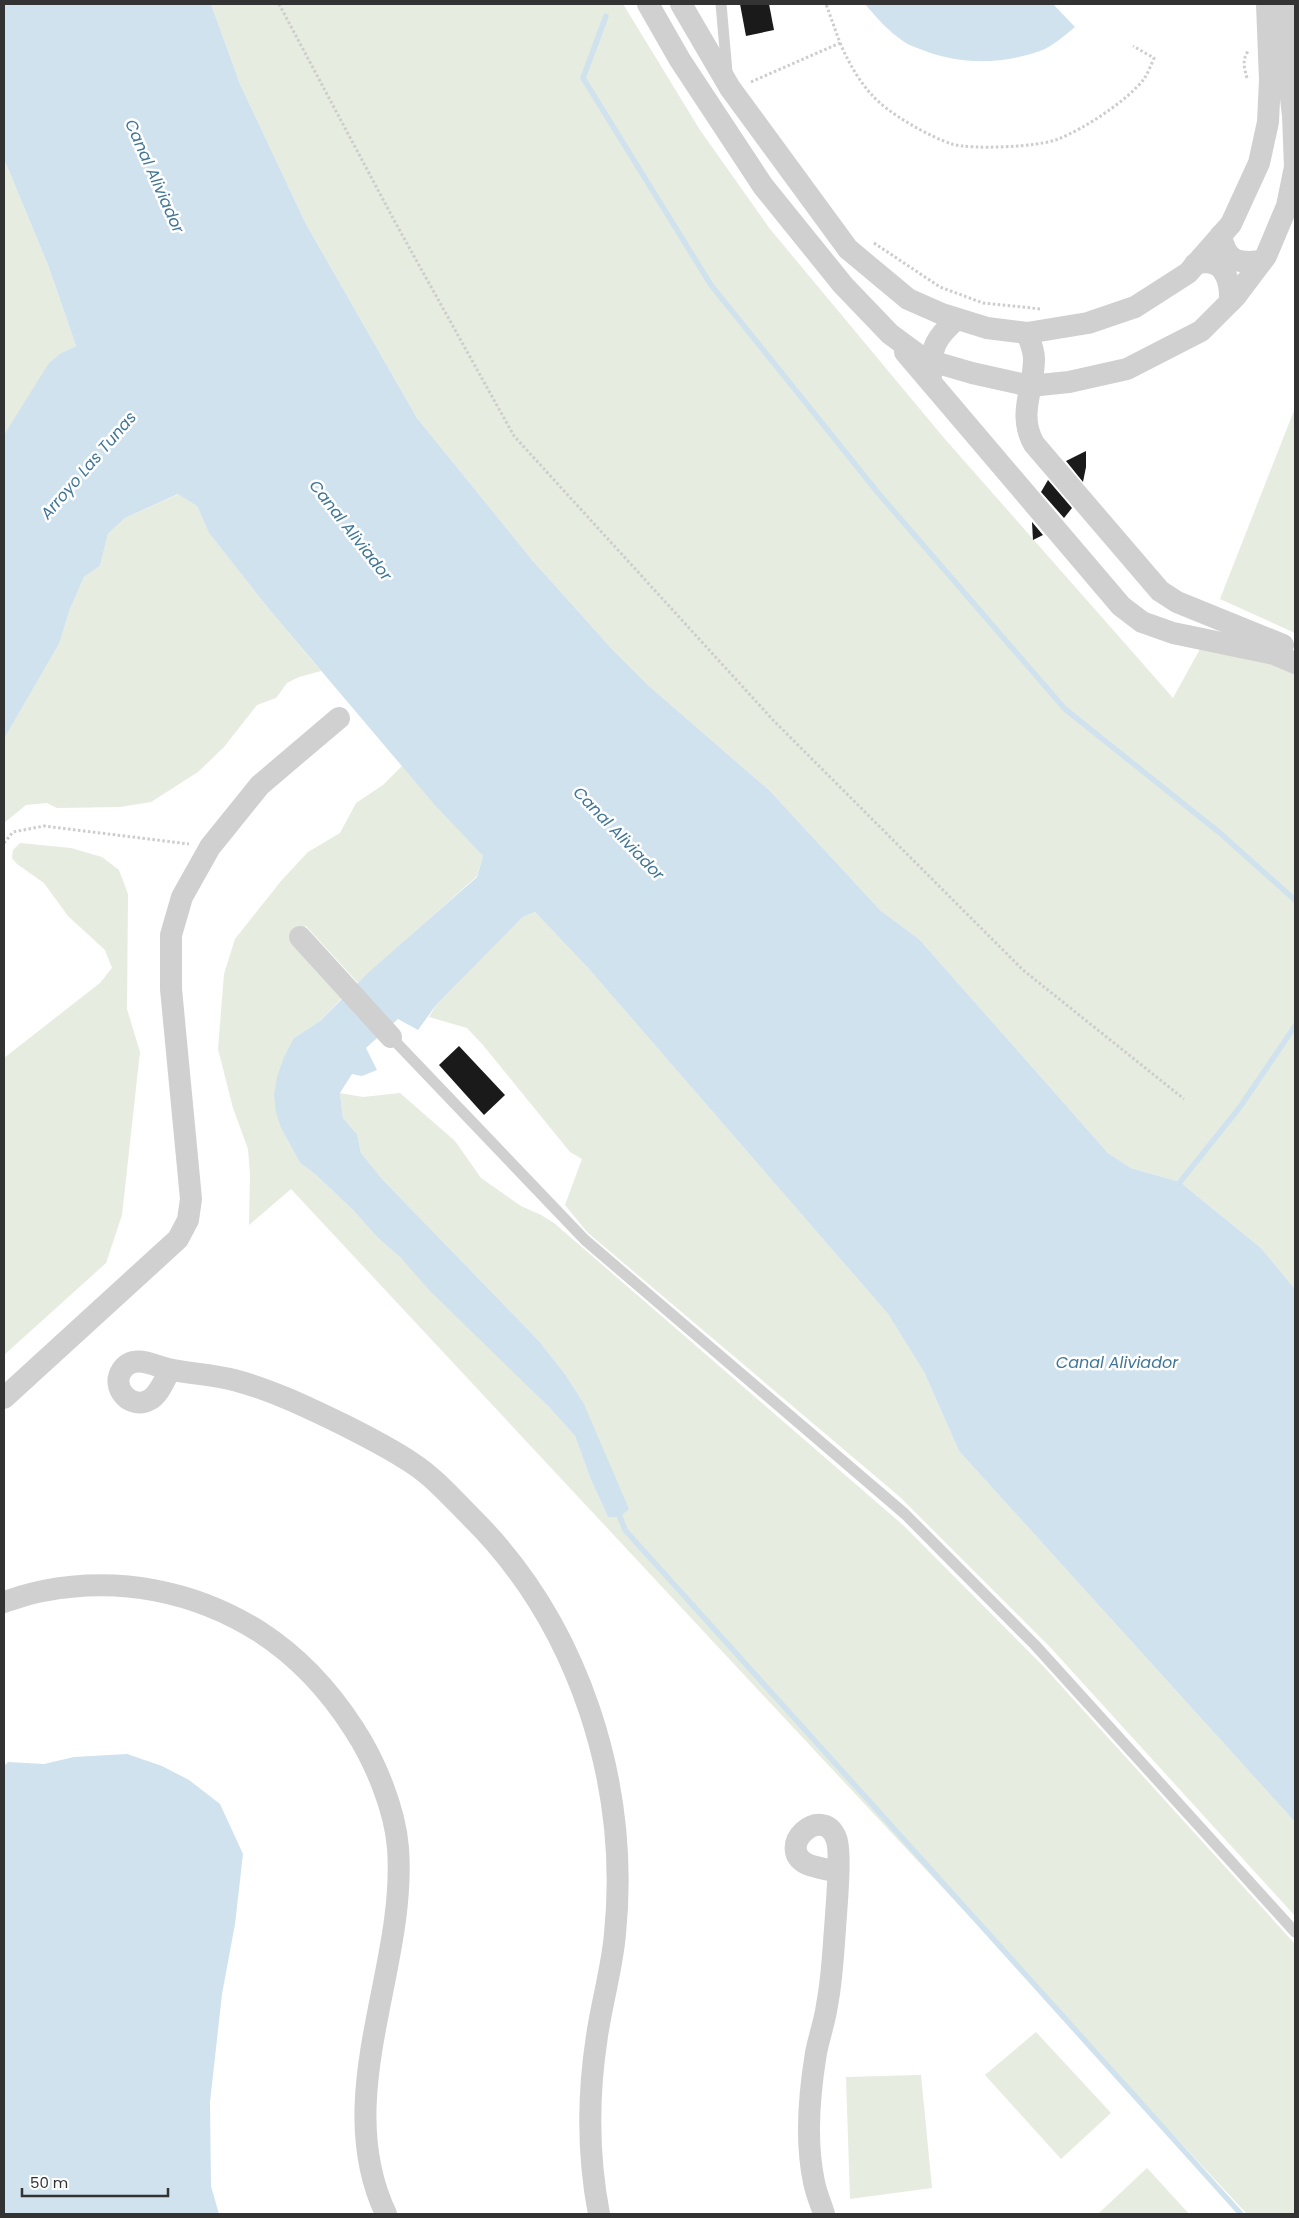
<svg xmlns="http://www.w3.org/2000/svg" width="1299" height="2218" viewBox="0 0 1299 2218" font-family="Poppins,sans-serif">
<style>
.green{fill:#e6ecdf}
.water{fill:#cfe2ee}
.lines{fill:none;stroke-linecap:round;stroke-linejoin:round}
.stream{stroke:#cfe2ee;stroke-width:5.5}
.building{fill:#1a1a1a}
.path{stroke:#cdcdcd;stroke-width:3;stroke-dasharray:2.5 2.5;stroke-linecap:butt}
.lane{stroke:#d0d0d0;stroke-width:11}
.street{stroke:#d0d0d0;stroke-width:22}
.labels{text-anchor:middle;stroke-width:5;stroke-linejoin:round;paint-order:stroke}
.water-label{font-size:16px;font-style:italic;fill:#3f7597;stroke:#fff}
</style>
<rect width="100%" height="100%" fill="#fff"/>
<g class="green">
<path d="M211,4h412l77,126 70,99 174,209 229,260 27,-49 74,16 21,8v616l-34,-41 -81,-66 -49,-14 -23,-15 -189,-214 -38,-28 -111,-120 -121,-105 -38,-38 -78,-87 -116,-143 -111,-194 -66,-140z"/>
<path d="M4,159l44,106 28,81 -15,7 -57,82z"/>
<path d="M1295,408v225l-75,-34z"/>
<path d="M179,494l18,12 12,27 59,75 53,63 -22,6 -12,6 -11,15 -19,7 -33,42 -26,25 -47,30 -31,5 -63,1 -10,-5 -21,2 -22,18v-84l55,-95 11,-35 14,-32 16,-11 8,-32 17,-16z"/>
<path d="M402,766l81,90 -6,20 -119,107 -52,-57 -14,13 51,58 -23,24 -26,17 -13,90 19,35 15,11 38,36 24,27 24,21 148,149 26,29 16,44 17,37 -25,-115 -18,-28 -26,-33 -156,-161 -22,-27 -4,-19 -14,-16 -3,-25 23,4 37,-4 55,48 26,37 40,28 20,9 13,8 350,303 141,142 250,276v270h-48l-956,-1025 -42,36 1,-51 -2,-25 -15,-41 -15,-59 6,-75 11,-35 46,-58 27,-29 32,-19 16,-30 27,-18z"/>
<path d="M20,843l51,5 31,9 17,13 9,24 -1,115 13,43 -18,163 -16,48 -102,92v-297l96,-75 12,-15 -7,-18 -37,-34 -24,-33 -27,-19 -5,-6 1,-8z"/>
<path d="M535,912l53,56 300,346 36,58 35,79 336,371v94l-246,-270 -149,-149 -313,-265 -22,-27 17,-46 -12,-7 -87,-107 -16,-17 -38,-11 7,-12 87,-88z"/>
<path d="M1036,2032l75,81 -50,46 -76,-84z"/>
<path d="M921,2075l11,113 -82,11 -4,-122z"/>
<path d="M1147,2168l42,46h-91z"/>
</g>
<g class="water">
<path d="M4,4h207l29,80 66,140 111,194 116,143 78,87 38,38 121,105 111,120 38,28 189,214 23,15 49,14 81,66 34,41v533l-336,-371 -35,-79 -36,-58 -300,-346 -53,-56 -12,5 -87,88 -18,25 -20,-11 -32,29 11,22 -15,6 -10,-2 -12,19 3,25 14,16 4,19 22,27 156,161 26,33 18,28 46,107 -9,8h-12l-17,-37 -16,-44 -26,-29 -119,-116 -29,-33 -24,-21 -24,-27 -38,-36 -15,-11 -19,-35 -5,-16 -2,-18 3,-17 7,-20 10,-19 26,-17 49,-49 108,-95 6,-21 -49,-52 -166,-196 -59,-75 -12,-27 -19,-12 -53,24 -17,16 -8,32 -16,11 -14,32 -11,35 -55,95v-304l45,-72 12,-10 15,-7 -28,-81 -44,-106z"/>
<path d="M865,4h188l22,23c-11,9 -22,19 -35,24 -41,14 -80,14 -120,-2 -5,-2 -12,-4 -17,-8 -15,-10 -27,-24 -38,-37z"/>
<path d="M127,1754l35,12 27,14 31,24 23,50 -8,70 -13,70 -12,108 1,84 8,28h-215v-448l4,-4 36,2 30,-7z"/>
</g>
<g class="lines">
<g class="stream">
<path d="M606,16l-23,62 128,207 168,209 186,215 155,124 75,67"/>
<path d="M1180,1182l60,-75 55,-81"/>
<path d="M620,1517l5,13 616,684"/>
</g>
</g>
<g class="building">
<path d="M740,4h29l5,26 -28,6z"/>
<path d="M1086,451v16l-3,15 -17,-21z"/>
<path d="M1048,480l24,28 -8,10 -23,-26z"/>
<path d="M1032,522l11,13 -10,5 -1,-17z"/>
<path d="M459,1046l46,49 -21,20 -45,-50z"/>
</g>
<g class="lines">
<g class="path">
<path d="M279,4l116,218 119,214 259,284 250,250 161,129"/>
<path d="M840,43c8,18 18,37 32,52 15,18 58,42 80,49 20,6 87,3 106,-5 26,-10 69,-38 86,-60 4,-6 7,-14 10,-21l-21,-12"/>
<path d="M1247,78c-3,-11 -5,-17 1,-27"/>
<path d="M751,82l89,-39 -14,-39"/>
<path d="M874,243l66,44 43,16 58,6"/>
<path d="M4,843l9,-11 31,-6 145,18"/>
</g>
<g class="lane">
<path d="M721,4l6,68"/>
<path d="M391,1037l194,203 320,274 130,131 260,287"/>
</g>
<g class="street">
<path d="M648,4l32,56 83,126 80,99 47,49 34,25 48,14 58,13 39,-4 58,-13 74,-38 34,-34 31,-41 21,-50 8,-39 -2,-51 -5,-45 1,-67"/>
<path d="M681,4l49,84 118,161 60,50 34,15 45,14 40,5 61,-10 47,-16 53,-34 43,-49 28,-61 9,-41 2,-42 -3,-76"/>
<path d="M1221,235c5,26 16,29 41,26"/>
<path d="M1195,264c28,-8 36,14 35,38"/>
<path d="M1027,333c3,8 7,17 7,26 0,31 -17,55 0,85l126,147 17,11 106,43"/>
<path d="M905,352l216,254 21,16 31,11 101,21 21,9"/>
<path d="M931,376c-1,-28 5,-39 26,-57"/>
<path d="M300,937l91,100"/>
<path d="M170,1370c-5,9 -11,25 -21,30 -18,10 -39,-12 -27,-30 13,-18 35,-2 51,0 21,4 41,5 61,10 38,10 73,27 108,44 24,12 48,24 70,39 22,14 41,36 59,54 108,107 159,266 144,417 -3,34 -13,68 -18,102 -9,58 -9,121 2,178"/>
<path d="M4,1398l174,-159 10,-19 3,-21 -20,-210v-54l11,-38 28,-50 50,-62 79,-67"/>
<path d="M4,1602c13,-4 26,-9 39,-11 76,-15 152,0 217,41 40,26 69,58 94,97 21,32 41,80 44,119 9,121 -68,248 -12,366"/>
<path d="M824,2214c-3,-10 -8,-21 -10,-32 -9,-42 -5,-87 2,-129 3,-16 9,-32 11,-48 5,-25 6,-51 8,-76 1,-17 7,-78 1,-91 -14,-35 -62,9 -29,26 9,4 21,5 30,8"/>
</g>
</g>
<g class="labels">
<g class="water-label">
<text transform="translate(155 176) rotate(66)" y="6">Canal Aliviador</text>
<text transform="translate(88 465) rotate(-49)" y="6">Arroyo Las Tunas</text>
<text transform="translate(351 530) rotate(52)" y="6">Canal Aliviador</text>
<text transform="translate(619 833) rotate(46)" y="6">Canal Aliviador</text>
<text x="1117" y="1368">Canal Aliviador</text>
</g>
</g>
<rect width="1299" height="2218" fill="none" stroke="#333333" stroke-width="10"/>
<path d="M22 2188v8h146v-8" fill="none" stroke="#333333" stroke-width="2.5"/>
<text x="30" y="2188" font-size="15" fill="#333333" stroke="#ffffff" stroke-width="4" paint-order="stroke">50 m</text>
</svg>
